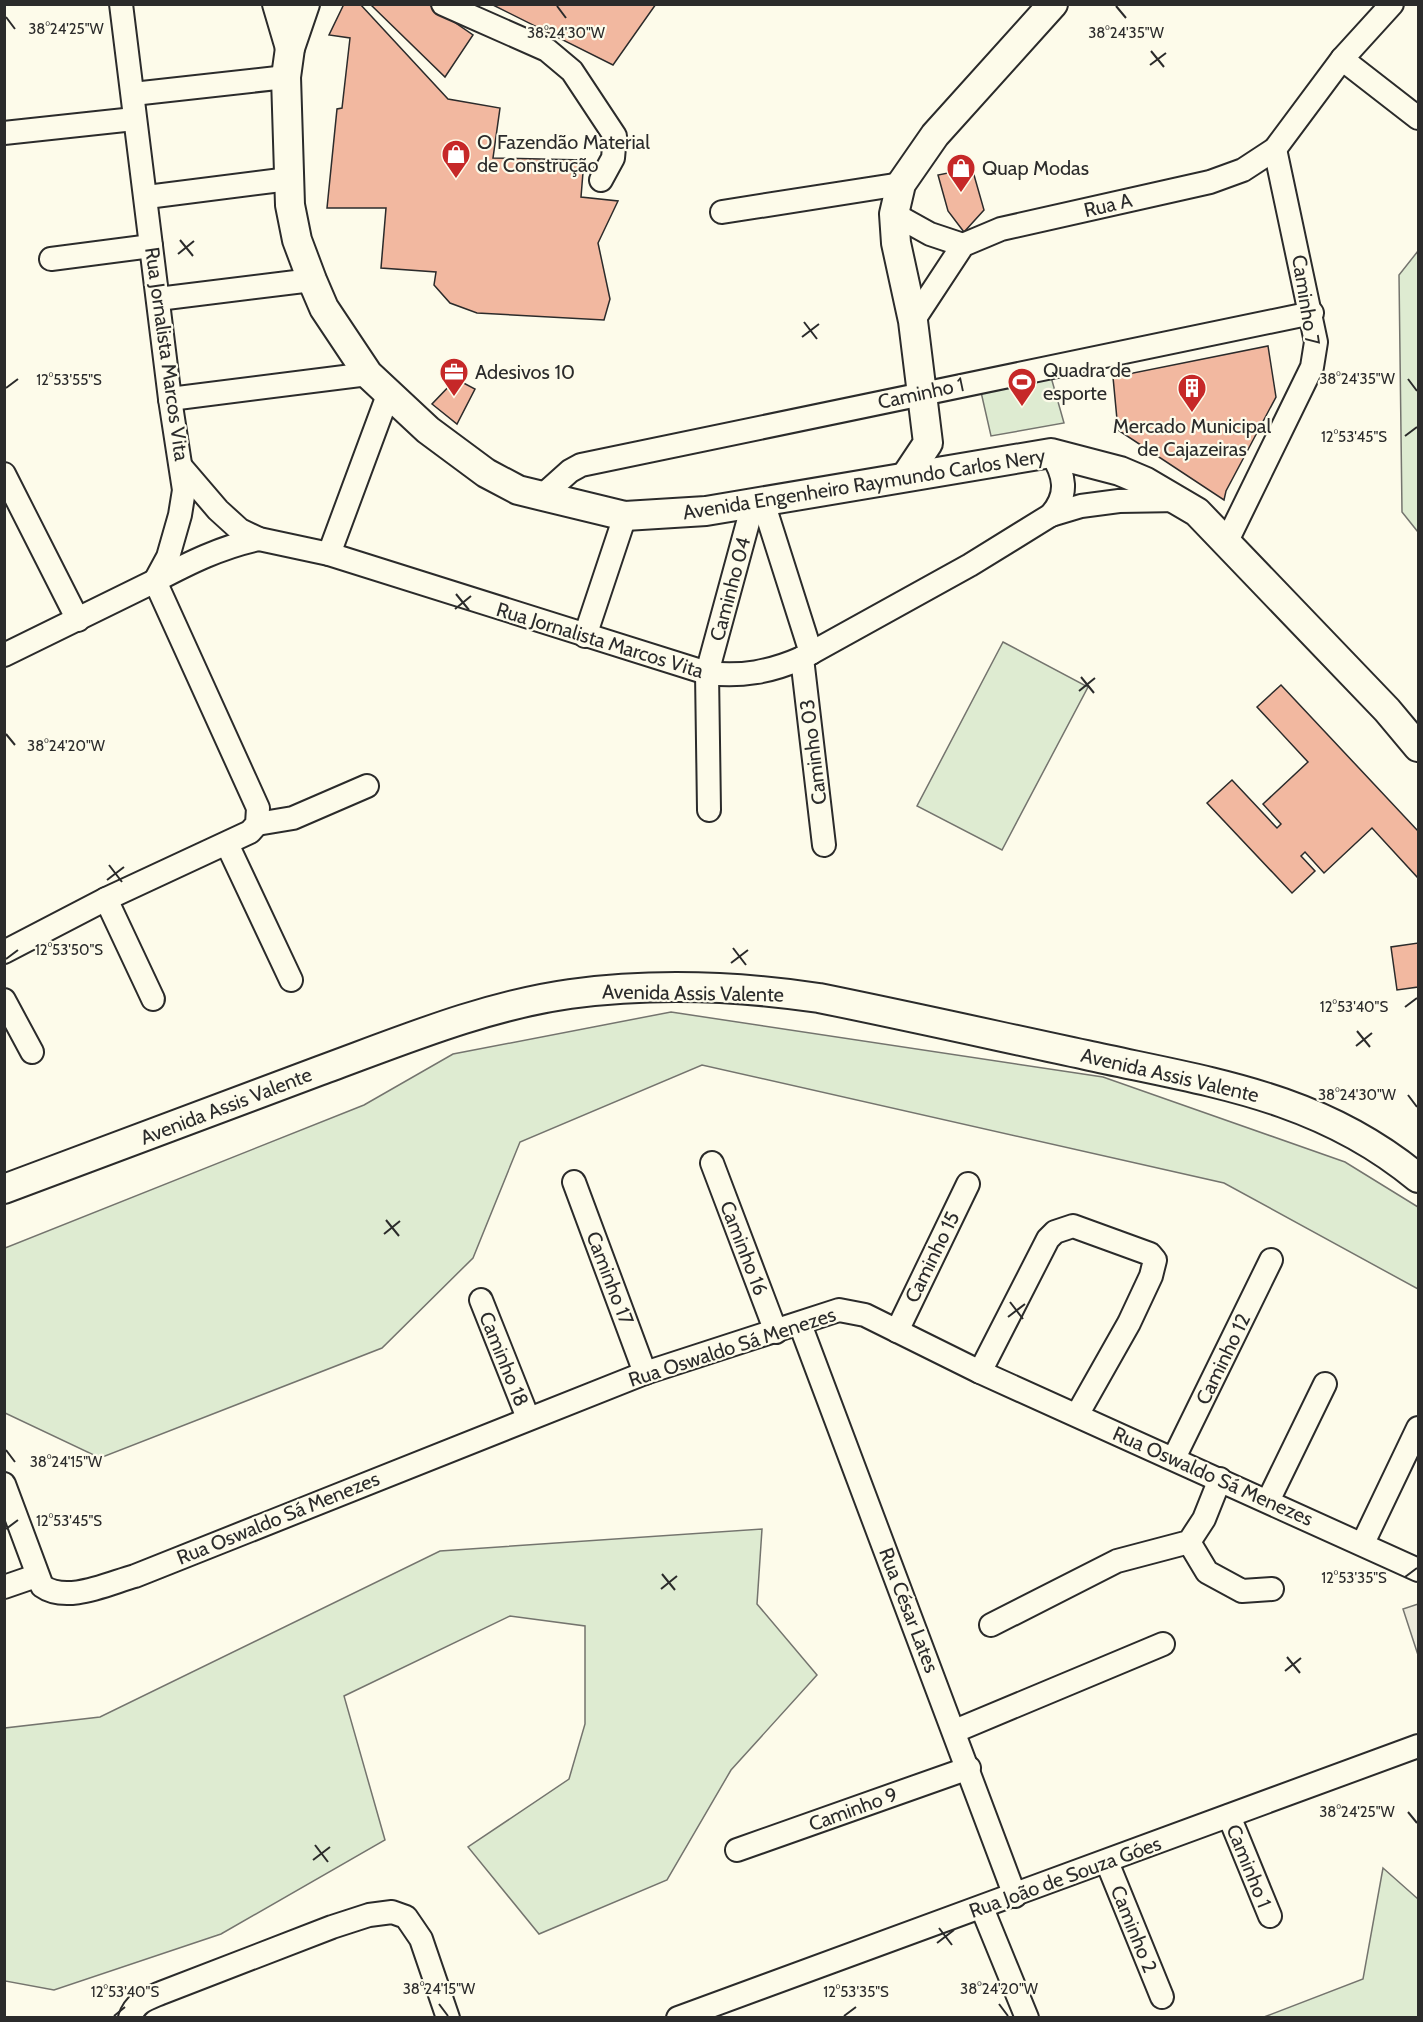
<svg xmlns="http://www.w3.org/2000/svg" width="1423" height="2022" viewBox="0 0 1423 2022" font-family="Cabin,sans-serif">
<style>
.green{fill:#deebd1;stroke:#74746e;stroke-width:1.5}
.parking{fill:#eceadb;stroke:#74746e;stroke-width:1.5}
.building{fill:#f2b8a0;stroke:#2b2b2b;stroke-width:1.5}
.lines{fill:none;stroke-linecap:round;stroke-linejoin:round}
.minor-casing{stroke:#2b2b2b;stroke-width:26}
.major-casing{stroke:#2b2b2b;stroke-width:32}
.minor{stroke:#fdfbea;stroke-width:22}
.major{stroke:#fdfbea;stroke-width:28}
.ticks{fill:none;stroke:#2b2b2b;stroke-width:2}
.labels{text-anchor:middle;stroke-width:4.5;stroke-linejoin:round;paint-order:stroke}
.poi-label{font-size:20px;fill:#2b2b2b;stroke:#fdfbea;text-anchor:start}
.street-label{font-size:20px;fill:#2b2b2b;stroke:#fdfbea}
.ticks-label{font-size:15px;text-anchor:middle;fill:#2b2b2b;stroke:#fdfbea;stroke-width:4.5;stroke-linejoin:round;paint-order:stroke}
</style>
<rect width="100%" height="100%" fill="#fdfbea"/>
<g class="green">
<path d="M1418,251v281l-16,-20 -3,-237z"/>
<path d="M1051,377l13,46 -73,13 -10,-44z"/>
<path d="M1003,642l85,45 -86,163 -85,-44z"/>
<path d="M671,1012l432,65 242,85 73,45v82l-194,-106 -522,-118 -182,77 -47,116 -91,90 -282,110 -95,-45v-165l359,-143 89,-51z"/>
<path d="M762,1529l-5,75 60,71 -86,95 -64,110 -128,54 -71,-87 101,-68 16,-55v-98l-75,-10 -166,80 41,144 -164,94 -167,56 -49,-9v-253l95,-11 340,-166z"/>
<path d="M1383,1868l35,31v118h-154l99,-38z"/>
</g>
<path class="parking" d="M1418,1604v51l-15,-46z"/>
<g class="building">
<path d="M344,4h16l88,95 52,9 -7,50 91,2 -3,37 37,4 -20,42 12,56 -6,21 -127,-7 -27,-10 -16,-18 2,-13 -55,-4 5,-60h-59l10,-99 5,-1 8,-70 -21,-3z"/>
<path d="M370,4h58l45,31 -28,42z"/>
<path d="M491,4h165l-43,61z"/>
<path d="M972,168l12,42 -20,22 -16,-21 -10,-36z"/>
<path d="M1268,346l8,51 -50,94 -2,9 -106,-70 -5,-53z"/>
<path d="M456,379l19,10 -18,35 -25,-20z"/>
<path d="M1281,685l137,146v47l-46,-50 -48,45 -19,-21 -4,4 14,15 -23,22 -85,-90 25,-23 45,48 4,-4 -18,-20 45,-42 -51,-55z"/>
<path d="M1418,943v44l-21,3 -6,-43z"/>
</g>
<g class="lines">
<g class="minor-casing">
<g id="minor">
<path d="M121,4l49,395 14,91 -4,25 -12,42 -13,24"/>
<path d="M443,4l104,46 25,21 43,65 -2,22 -12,22"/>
<path d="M1342,59l76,59"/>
<path d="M133,94l153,-17"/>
<path d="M4,133l130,-14"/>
<path d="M147,197l142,-18"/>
<path d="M722,212l179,-28"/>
<path d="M894,214l36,20 33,11"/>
<path d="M51,259l100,-13"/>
<path d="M158,299l154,-19"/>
<path d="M913,321l50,-76 38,-16 209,-47 33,-12 32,-21 67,-90 50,-55"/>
<path d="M170,399l198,-25"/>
<path d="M182,468l36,42 22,20 19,9 70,15 378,119c35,4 63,-1 95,-15l168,-93 81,-50 30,-9 38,-5 61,-1"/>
<path d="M4,474l74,146"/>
<path d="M541,497l29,-26 11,-6 731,-152"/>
<path d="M763,502l48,151"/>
<path d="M1051,515c18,-21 14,-40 0,-62"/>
<path d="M1227,541l85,-174 4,-25 -41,-193"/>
<path d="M329,554l59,-159"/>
<path d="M155,581c34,-18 66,-34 104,-42"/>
<path d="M585,636l40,-120"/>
<path d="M4,655l151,-74 103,227 -1,16 -7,8 -144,67 -102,53"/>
<path d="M802,658l22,187"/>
<path d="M709,810l-2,-137 46,-169"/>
<path d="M257,824l36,-6 74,-32"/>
<path d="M227,844l64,136"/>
<path d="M106,899l47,100"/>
<path d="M4,1000l28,52"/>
<path d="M712,1163l64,169"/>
<path d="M574,1182l71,191"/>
<path d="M481,1300l47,118"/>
<path d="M800,1324l215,572"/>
<path d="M897,1331l71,-147"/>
<path d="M980,1372l68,-133 7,-7 18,-6 77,28 5,6 -4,16 -22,47 -52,92"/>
<path d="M1174,1458l97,-198"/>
<path d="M4,1484l38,102c25,18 67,-3 93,-10l510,-203 194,-63 26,5 115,57 438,198"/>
<path d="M1268,1501l57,-117"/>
<path d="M1189,1542l18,30 35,19 30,-2"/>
<path d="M1363,1543l55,-115"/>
<path d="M4,1587l32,-11"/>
<path d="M991,1625l126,-64 72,-19 15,-23 16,-40"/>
<path d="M955,1731l208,-87"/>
<path d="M1229,1816l41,100"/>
<path d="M737,1850l232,-82"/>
<path d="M1107,1862l55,135"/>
<path d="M982,1908l45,110"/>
<path d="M130,2018c5,-16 17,-19 31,-25l171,-66 37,-12 23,-3 14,5 15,22 27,79"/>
<path d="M678,2018l740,-272"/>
</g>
</g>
<g class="major-casing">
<g id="major">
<path d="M277,4l13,44"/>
<path d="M305,4l-15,44 -4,29 4,128 7,35 15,40 12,28 44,66 60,56 58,43 32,17 107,26 81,-5 345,-58 69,18 26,11 51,30 190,198 31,37"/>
<path d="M906,476l22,-33 -15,-122 -17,-78 -2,-29 7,-30 34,-49 118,-131"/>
<path d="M4,1189c105,-39 210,-78 315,-118 82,-30 165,-65 251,-77 82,-11 168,-8 249,4 89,18 178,38 267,57 122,27 232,40 332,123"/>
</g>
</g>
<use href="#minor" class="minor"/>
<use href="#major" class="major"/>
</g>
<path class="ticks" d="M557,6l9,12M1116,6l10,12M6,17l9,12M1151,51l13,16M1150,65l16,-12M180,240l13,16M178,254l16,-13M804,322l13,17M802,337l17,-13M1408,379l9,12M6,388l12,-9M1405,436l12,-9M456,594l13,16M455,609l16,-13M1081,677l13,16M1079,691l16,-13M6,734l9,11M109,865l13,17M107,880l17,-13M733,948l13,17M6,959l12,-9M731,963l17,-13M1405,1007l12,-9M1357,1031l13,16M1356,1046l16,-13M1408,1095l9,12M386,1220l13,16M384,1234l16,-13M1010,1302l13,17M1008,1317l17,-13M6,1450l9,12M6,1529l12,-9M662,1574l13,16M1405,1577l12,-9M661,1589l16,-13M1287,1657l13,16M1285,1671l16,-13M1408,1812l9,11M315,1845l13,17M313,1860l17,-13M939,1928l13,17M937,1943l17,-13M439,2004l9,12M999,2004l9,12M114,2016l11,-9M844,2016l12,-9"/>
<defs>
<g id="shop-pin" transform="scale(1.5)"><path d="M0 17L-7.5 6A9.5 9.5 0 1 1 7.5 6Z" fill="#c62828" stroke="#fdfbea"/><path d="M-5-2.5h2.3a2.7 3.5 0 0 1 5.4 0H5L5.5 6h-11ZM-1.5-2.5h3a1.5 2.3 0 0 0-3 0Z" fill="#fff"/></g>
<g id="office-pin" transform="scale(1.5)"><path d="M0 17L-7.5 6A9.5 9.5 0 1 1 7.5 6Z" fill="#c62828" stroke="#fdfbea"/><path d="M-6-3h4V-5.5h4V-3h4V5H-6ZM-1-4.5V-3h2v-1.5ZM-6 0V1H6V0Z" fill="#fff"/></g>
<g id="stadium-pin" transform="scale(1.5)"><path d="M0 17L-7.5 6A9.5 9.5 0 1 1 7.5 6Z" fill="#c62828" stroke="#fdfbea"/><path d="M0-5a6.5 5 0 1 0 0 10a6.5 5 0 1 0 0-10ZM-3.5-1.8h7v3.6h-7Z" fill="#fff"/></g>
<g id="building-pin" transform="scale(1.5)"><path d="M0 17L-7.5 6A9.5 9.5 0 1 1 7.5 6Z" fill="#c62828" stroke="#fdfbea"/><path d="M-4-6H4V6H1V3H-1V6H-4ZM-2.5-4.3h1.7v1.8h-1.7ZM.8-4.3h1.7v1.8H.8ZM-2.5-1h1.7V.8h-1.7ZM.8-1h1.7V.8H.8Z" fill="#fff"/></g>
</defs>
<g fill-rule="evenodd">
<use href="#shop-pin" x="456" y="154"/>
<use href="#shop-pin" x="961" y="168"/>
<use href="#office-pin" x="454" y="372"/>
<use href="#stadium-pin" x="1022" y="382"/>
<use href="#building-pin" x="1192" y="388"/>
</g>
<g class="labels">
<g class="poi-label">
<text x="477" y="149">O Fazendão Material<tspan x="477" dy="23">de Construção</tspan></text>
<text x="982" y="175">Quap Modas</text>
<text x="1043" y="377">Quadra de<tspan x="1043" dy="23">esporte</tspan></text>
<text x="475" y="379">Adesivos 10</text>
<text x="1192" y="433" text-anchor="middle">Mercado Municipal<tspan x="1192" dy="23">de Cajazeiras</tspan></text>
</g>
<g class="street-label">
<text transform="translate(1108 205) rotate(-13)" y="7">Rua A</text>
<text transform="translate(1306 300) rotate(81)" y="7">Caminho 7</text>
<text transform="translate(167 354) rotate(82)" y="7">Rua Jornalista Marcos Vita</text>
<text transform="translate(921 393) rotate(-12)" y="7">Caminho 1</text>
<text transform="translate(864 484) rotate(-9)" y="7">Avenida Engenheiro Raymundo Carlos Nery</text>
<text transform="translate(730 589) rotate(-75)" y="7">Caminho 04</text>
<text transform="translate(600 640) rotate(17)" y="7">Rua Jornalista Marcos Vita</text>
<text transform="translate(813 752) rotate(-97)" y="7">Caminho 03</text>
<text transform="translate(693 993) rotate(1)" y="7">Avenida Assis Valente</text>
<text transform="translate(1170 1075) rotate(13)" y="7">Avenida Assis Valente</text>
<text transform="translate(226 1106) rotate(-21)" y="7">Avenida Assis Valente</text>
<text transform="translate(744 1248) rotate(69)" y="7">Caminho 16</text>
<text transform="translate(932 1257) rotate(-64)" y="7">Caminho 15</text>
<text transform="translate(610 1278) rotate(69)" y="7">Caminho 17</text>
<text transform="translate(732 1347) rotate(-18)" y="7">Rua Oswaldo Sá Menezes</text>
<text transform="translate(504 1359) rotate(68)" y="7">Caminho 18</text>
<text transform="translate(1223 1359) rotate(-64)" y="7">Caminho 12</text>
<text transform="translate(1213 1476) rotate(24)" y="7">Rua Oswaldo Sá Menezes</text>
<text transform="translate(278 1518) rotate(-22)" y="7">Rua Oswaldo Sá Menezes</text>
<text transform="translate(909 1610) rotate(69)" y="7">Rua César Lates</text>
<text transform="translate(853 1809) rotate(-20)" y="7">Caminho 9</text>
<text transform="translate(1249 1866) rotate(68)" y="7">Caminho 1</text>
<text transform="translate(1065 1877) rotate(-20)" y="7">Rua João de Souza Góes</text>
<text transform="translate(1134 1929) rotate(68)" y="7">Caminho 2</text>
</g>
</g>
<g class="ticks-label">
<text x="66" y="34">38°24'25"W</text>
<text x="566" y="38">38°24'30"W</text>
<text x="1126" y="38">38°24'35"W</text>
<text x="1357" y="384">38°24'35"W</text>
<text x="69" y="385">12°53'55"S</text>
<text x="1354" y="442">12°53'45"S</text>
<text x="66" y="751">38°24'20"W</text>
<text x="69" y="955">12°53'50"S</text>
<text x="1354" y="1012">12°53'40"S</text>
<text x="1357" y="1100">38°24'30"W</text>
<text x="66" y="1467">38°24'15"W</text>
<text x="69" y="1526">12°53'45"S</text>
<text x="1354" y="1583">12°53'35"S</text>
<text x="1357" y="1817">38°24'25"W</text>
<text x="439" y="1994">38°24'15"W</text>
<text x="999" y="1994">38°24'20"W</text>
<text x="125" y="1997">12°53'40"S</text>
<text x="856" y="1997">12°53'35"S</text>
</g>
<rect width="1423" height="2022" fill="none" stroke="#2b2b2b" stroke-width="12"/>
</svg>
